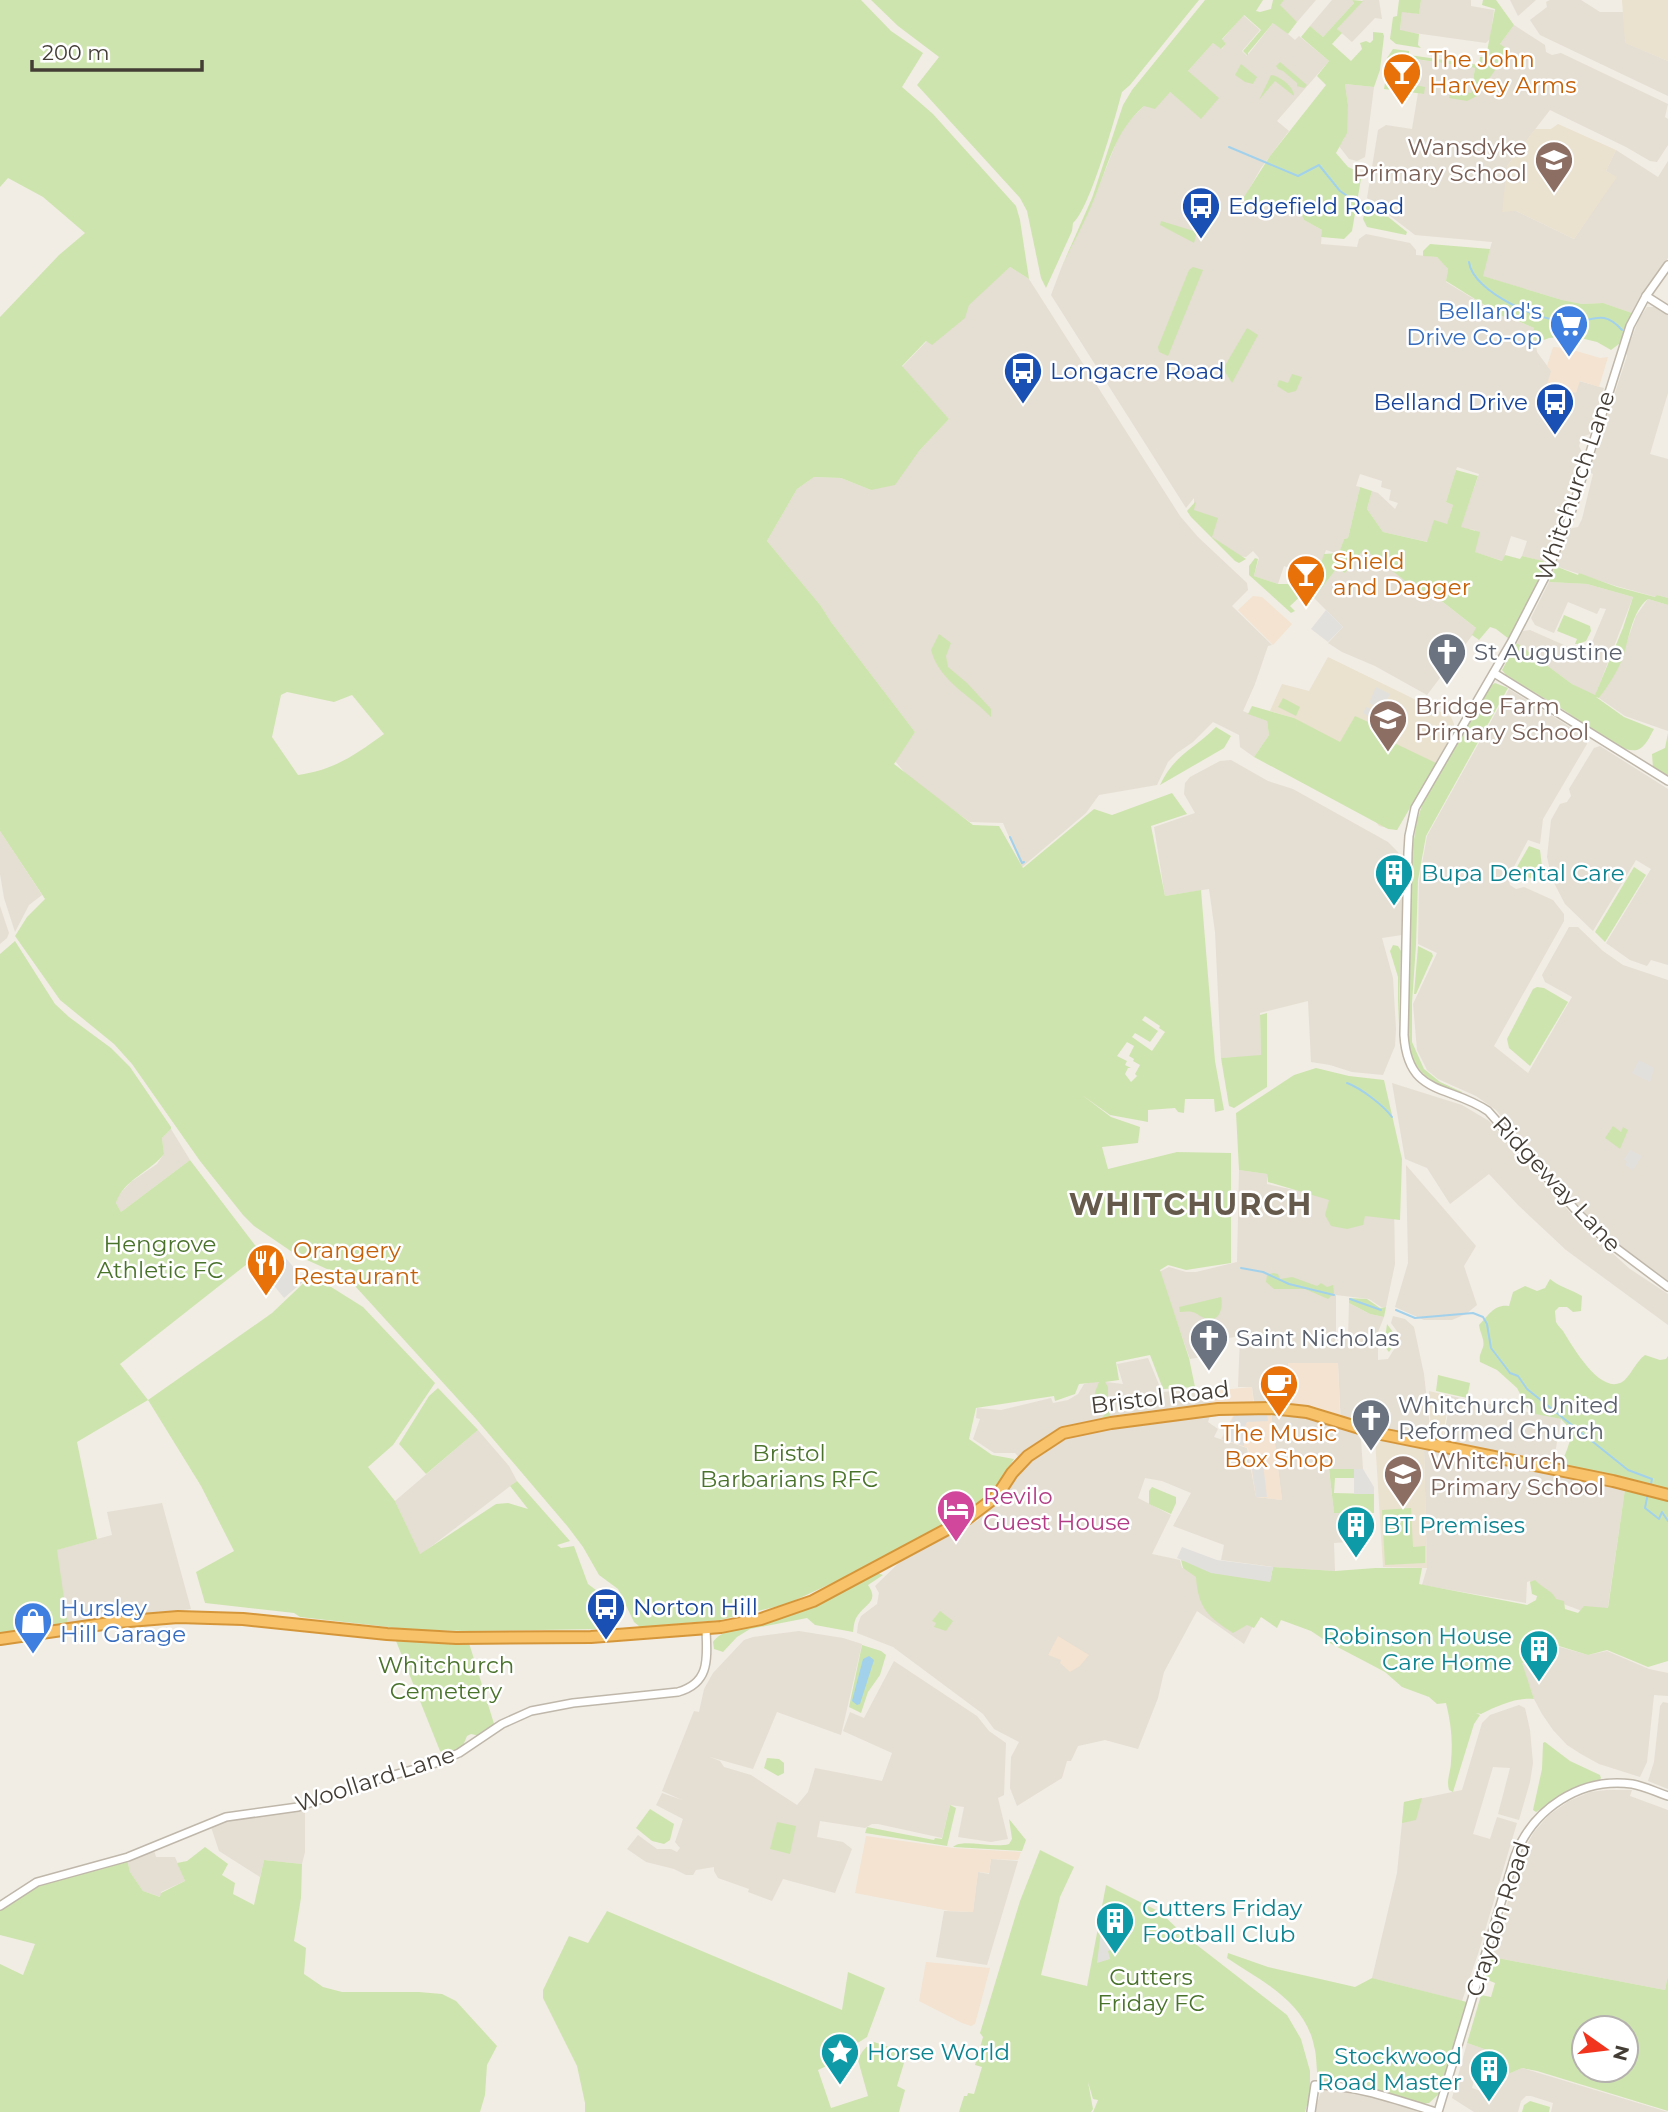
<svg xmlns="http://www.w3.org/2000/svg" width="1668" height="2112" viewBox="0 0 1668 2112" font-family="Montserrat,sans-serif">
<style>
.residential{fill:#e5ded3}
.commercial{fill:#f3e3d0}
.education{fill:#eae1cf}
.green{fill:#cee4ae;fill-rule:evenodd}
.parking{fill:#e2e0dd}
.water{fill:#a2d1ec}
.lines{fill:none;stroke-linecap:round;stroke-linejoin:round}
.stream{stroke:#a2d1ec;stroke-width:2}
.minor-casing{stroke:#bfb7aa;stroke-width:10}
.highway-casing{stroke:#d5963a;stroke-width:14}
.minor{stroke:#fff;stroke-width:7}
.highway{stroke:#f7c26a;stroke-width:10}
.labels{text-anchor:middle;stroke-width:5;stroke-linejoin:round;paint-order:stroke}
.food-label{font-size:23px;fill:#c56008;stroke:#fff;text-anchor:start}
.education-label{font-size:23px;fill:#785e54;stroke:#fff;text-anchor:start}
.transit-label{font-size:23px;fill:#164399;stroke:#fff;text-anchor:start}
.shop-label{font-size:23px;fill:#366cbe;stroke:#fff;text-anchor:end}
.street-label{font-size:23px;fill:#433d35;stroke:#fff}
.worship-label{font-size:23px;fill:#5b616d;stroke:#fff;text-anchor:start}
.culture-label{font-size:23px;fill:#0d838f;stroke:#fff;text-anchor:start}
.park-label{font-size:23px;fill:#49722b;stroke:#fff}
.hotel-label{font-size:23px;fill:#b23c85;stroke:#fff;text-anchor:start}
.district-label{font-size:30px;font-weight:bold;letter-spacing:2px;fill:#655a4c;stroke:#fff}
</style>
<rect width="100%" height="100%" fill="#f1ede4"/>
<g class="residential">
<path d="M1284,0h32l-19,22 -18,-17z"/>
<path d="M1332,0h20l2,3 -31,34 -13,-11z"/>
<path d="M1363,0h16l3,19 -7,-1 -23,24 -15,-13z"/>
<path d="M1421,0h50v6l23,4 -4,29 -4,4 -86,-12 2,-20 17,3z"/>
<path d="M1510,0h26l-18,16z"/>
<path d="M1550,0h31l19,12h23l3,31 42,18v35l-128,-61 -10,-15 17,-13 -1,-5z"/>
<path d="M1243,15l17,15 -18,21 5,5 27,-34 21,18 4,-4 30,25 -52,60 12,10 -28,37 -18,32 36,7 17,-4 8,17 18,10 -1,14 36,3 2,-8 7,-5 44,9 6,7v5l21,2 6,6 5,6 -2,13 61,37 4,-1 23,10 3,24 14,19 25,21 3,-11 25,7 -14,46 -8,3 -3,9 4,8 -37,108 -24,-6 5,-15 -16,-5 -8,25 -29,-9 1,-22 -15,-2 19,-54 -22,-7 -11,35 7,3 -6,20 -19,17 -45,-10 -16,-23 5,-18 6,2 17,16 3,-6 -9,-3 2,-10 -10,-3 1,-6 -22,-7 -4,12 4,1 -12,51 -4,1 -5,15 -13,-4 -10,28 -32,-12 -6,18 -24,-8 5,-18 -6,-7 -7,6 -8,-1 -26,-19 -18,-27v-12l-8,10 -135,-213 11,-29 32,-67 28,-71 22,-22 26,-14 31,26 -13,-47 25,-28 9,6 4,-5 -4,-4z"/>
<path d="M1514,25l31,20 1,7 6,3 9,-2 107,51 -3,13 3,2v26l-11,17 -7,-1 -24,-14 -76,-37 -43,56 9,45 58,28 42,-62 -10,-6 10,-21 42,27 10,-16v97l-36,55 -29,-10 -21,1 -20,-4 -80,-24 10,-34 -77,-7 -48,-37 11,-68 8,-5 26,4 6,-36 5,1 -18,-10 3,-26 67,10 -4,26 -21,-3 17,9 41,-50 -8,-6z"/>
<path d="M1345,84l29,3 -9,70 -8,4 -8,-2 -10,-13 5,-7 4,-34z"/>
<path d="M1010,267l19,12 151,237 18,21 49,46 1,7 -16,16 40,39 -4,1 -13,38 -12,27 24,10 2,14 -15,22 -14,-10 -1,-12 -26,-13 -20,20 -16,11 -9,9 -11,23 -58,10 -13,18 -64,54 -19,-44 -33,-1 -58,-41 -17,-20 20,-29 -84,-110 -10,-16 -54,-65 30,-52 17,-12 27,1 30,12 48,-39 30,-32 -47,-52 25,-26z"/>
<path d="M1647,307h7l14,8v78l-18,61 18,5v139l-11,-3 -1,2 -40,-11 -61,-20 14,-35 3,-3 6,-1 4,-8 11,-45 -4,-2 38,-116 -1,-3 13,-34z"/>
<path d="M1363,548l63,48 4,-4 47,37 -50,66 -52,-29 -33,-14 -14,-9 15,-16 -29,-29 23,-30 8,5z"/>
<path d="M1549,582l38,2 46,13 -38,99 -23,-12 -55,-41 6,-12 7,-1 43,19v8l11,4 22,-52 -6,-1 -3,6 -29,-12 -14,31 -5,-2 -14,-6 -4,-7z"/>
<path d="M1648,599l20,6v126l-43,-15 -26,-18 18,-28 19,-54z"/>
<path d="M1509,689l77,48 1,7 -44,75 -3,25 -12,-4 -20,38 2,7 6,4 8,-2 29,13 11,14v7l-70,125 34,27 44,-76 -27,-15 -3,-7 27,-48h9l25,24 20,14 45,15v302l-41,-30 -39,-36 -55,-60 -37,-46 -20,-14 -38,-17 -11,-9 -10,-20 -4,-46 24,-51 -19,-9 1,-63 8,-45z"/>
<path d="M1600,746l68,43v176l-17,-5 -4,6 -17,-6 -24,-17 45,-74 -15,-9 -43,71 -28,-27 -13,-25 -5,-22 4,-37 9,-16 7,-2 4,-6 -2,-7 25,-41z"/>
<path d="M1231,760l37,21 25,8 95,53 10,10 4,13v70l-20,3 11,40 3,51 -1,17 -12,29 -31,-3 -22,-7 -19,-3 -3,-61 -48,12 1,43 -40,2 -6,-126 -6,-43 -44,7 -11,-69 41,-14 -11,-19 1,-11 5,-6 30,-16z"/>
<path d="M0,831l42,64 -13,10 -14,27 -11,-34 -4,-24z"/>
<path d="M0,906l9,27 -2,5 -7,6z"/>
<path d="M1392,1083l70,22 27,16 93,105 48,43 38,25v31l-102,-75 -48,-45 -29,-31 -39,30 -23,-36 -22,-9z"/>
<path d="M171,1129l19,31 -69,52 -5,-9 2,-7 13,-14 26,-18 7,-10 -2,-16z"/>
<path d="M1406,1165l70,81 -12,20 13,39 -11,9 -14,6h-28l-29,-13 13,-44z"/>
<path d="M1239,1170l28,4v10l41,9 86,12 1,59 -9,43h-5l-12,-8 -33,-4v43l12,1 1,-36 21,11 14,3 -6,15v28l10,-1 12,-19 -1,-6 -8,-11 2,-7 12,3 9,8 10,47 7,63 -49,-6 -22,-6 3,44 -34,1 5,43h30l-1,28 -29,2 1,28 -62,-4 -52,-7 3,-15 -51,-19 18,-33 -29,-12 -17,-3 -7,20 33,17 -19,39 28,6 2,8 9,1 68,45 -15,30 -47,-33 -33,61 -6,26 -20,51 -33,-9 -27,6 -7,15h-4l-5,17 -45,28 -7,-18 1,-31 8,-15 -25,-13 -11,-15 -90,-67 -36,-14 1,-9 3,-8 16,-12 2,-11 -4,-7 29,-28 73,-37 20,-19 30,-36 -12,-13h-21l-21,-14 7,-20 -4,-1 1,-10 24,2 50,-12 2,5 15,-3 10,-6 6,-10 13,-3 26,3 -6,-20 31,-6 14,34 34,-3 2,4 13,-2 2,14 -5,17 10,7 -4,8 33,11 9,49 26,3 -11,-87 46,4 24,9 -3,-63h-50l2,11 -5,2 1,11 -7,3 -1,13 -24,-1 -2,-15h-14l2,-51 -28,5 2,14 -24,4 -31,-87 10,-5 17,5h10l41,-10z"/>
<path d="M1451,1396l110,23 -9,52 73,18 -19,131 -72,-27 -4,-12 -3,1 -1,21 -104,-18 5,-17 -3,-119 17,2z"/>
<path d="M478,1430l31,36 8,15 -97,74 -25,-54z"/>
<path d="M162,1503l29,106 -123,16 -12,-75 56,-15 -5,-23z"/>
<path d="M799,1631l44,7 19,6 -21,91 -64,-23 -24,57 -43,-12 10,4 4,6 27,8 46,30 11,-13 7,-24 67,13 10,-28 -49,-22 7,-19 14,6 30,-57 83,55 12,15 17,12 -2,52 -6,3 10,41 -17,3 -33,-5 6,-30 -14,-2 -8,33 -64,-14h-6l-7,4 -45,-7 -3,16 26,5 9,7 -17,44 -52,-14 -11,22 -24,-9 1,-3 -31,-11 -4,-7v-4l-18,3 -3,5h-7l-12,-6 -28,-7 -19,-13 11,-14 19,14h14l6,3 3,-4 -5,-6 8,-23 -27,-14 6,-12 20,7 -20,-9 32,-80 5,1 5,-23 9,-16 31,-33 9,-3z"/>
<path d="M1560,1647l28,8 19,-4 42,18 19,4v23l-14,-1 -7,67 -7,15 -41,-13 -18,-10 -14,-9 -14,-15 -11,-16 -8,-15 -13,-36z"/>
<path d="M1663,1702l5,1v86l-20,-8 6,-19 6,-56z"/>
<path d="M1519,1705l6,3 5,22 3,33 -3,19 -11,38 -21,-6 12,-46 -17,-1 -20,67 17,5 7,-22 20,6 -39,131 -16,47 -90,-23 25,-105 7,-71 58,-12 20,-67 8,-8z"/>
<path d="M1607,1790h25l-2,6 38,14v165l-3,15 -173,-33 26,-91 6,-16 10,-18 15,-17 20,-14 21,-9z"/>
<path d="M305,1808v44l-3,12 -38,-4 -4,17 -41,-26 -8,-24 16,-8z"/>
<path d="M154,1850l2,7h19l10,24 -24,11v5l-18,-6 -13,-19 -3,-13z"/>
<path d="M991,1859l27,2 -31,104 -51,-8 8,-46 29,1 5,-40 11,2z"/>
<path d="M1467,2043l38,13 -6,19 -22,-5 -5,18 15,5v6h5l7,-17 7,-7 16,-7 146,44h-117l2,-9 -22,-7h-5l-5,5 -3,11h-44l-22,-14z"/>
<path d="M1329,2089l22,1 71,22h-108l7,-20z"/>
</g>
<g class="commercial">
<path d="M1553,347l13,1 34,10 8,-1 -9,30 -19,-6 -4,12 -29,-9 4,-13 -4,-5z"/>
<path d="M1253,596l9,1 30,27 -19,21 -35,-35z"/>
<path d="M1288,1363h50l2,52 -24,-8 -38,-4 1,-13 8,-3 -2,-11 5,-2z"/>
<path d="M1252,1387l2,24 17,1 11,88 -26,-3 -8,-49 -27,-9 12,-23 -2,-12 -18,1 -2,-14z"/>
<path d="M1058,1636l31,19 -9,11 -10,6 -10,-9 1,-3 -13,-5z"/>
<path d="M866,1836l88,12 67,4 -3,8 -27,-1 -2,14 -11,-1 -5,40 -23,-1 -95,-18z"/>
<path d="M926,1962l64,6 -15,56 -4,2 -9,-3 -43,-22z"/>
</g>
<g class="education">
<path d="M1622,0h46v61l-43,-18z"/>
<path d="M1558,124l58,26 -10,21 11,6 -43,62 -58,-28 -14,1 5,-46 28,-37h16z"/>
<path d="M1328,657l123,60 3,7v6l-18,33 -39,67 -18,-4 -85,-108 -24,-7 12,-27 27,7z"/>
<path d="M1429,1391l21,5 -8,43 -11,-2z"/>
<path d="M1375,1438l49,11 3,119 -44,-1z"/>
</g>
<g class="green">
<path d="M0,0h861l30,31 32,22 -21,34 31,27 83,92 4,14 9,59 -19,-12 -41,38 -4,13 -33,27 -6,-4 -24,25 47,53 -30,32 -24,34 -24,5 -30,-12 -27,-1 -17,12 -30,52 54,65 10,16 84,110 -21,32 79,61 26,1 24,42 71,-59 18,6 60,-22 15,21 -36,12 14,70 36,-6 14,171 9,49 -9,2 -1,-13h-29l-1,14 -6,-1 -3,-4 -27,2v12l-38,-7 -28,-20 29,22 29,10 -2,16 -36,4 6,22 69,-17 54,1v110l-45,7 -18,-5 -8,5 29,88 6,29 -32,2 -13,-34 -34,7 3,18 -14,2 3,5v21l3,11 -9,-1 3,-4 -2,-7 -9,-5 1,-10 4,-10 -20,2 -4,10 -20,7 -1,-5 -78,12 -7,31 23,16 22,4 -19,31 -34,25 -90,50 -84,39 -67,16 -80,7 -6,-5 -16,-33 -19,-14 -16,-28 -15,-20 -92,-108 -121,-133 -17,-12 -40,-18 -44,-30 -11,-11 -43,-54 -68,-97 -18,-20 -54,-44 -45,-64 12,-19 18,-18 -45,-68v-514l59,-62 26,-22 -42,-36 -35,-19 -8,9zM287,692l47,10 18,-7 32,39c-29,21 -50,36 -86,41l-26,-38 9,-42zM1145,1016l15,10 -1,2 6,4 -13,19 -20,-14 3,-4 15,9 8,-11 -16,-11zM1127,1042l7,4 -5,10 5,3 -1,2 7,4 -5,9 2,2 -6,6 -6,-8 3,-6h3l-6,-3 2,-4 -10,-5z"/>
<path d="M871,0h328l-69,85 -8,7c-7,26 -32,117 -49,131l-1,8 -26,57 -5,-10 -14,-67 -7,-13 -103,-113 22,-28 -41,-31z"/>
<path d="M1205,0h58l-7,11 4,1 11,-3 2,-9h11l-4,5 17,17 -9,12 -15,-11 -25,30v3l-5,-5 18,-21 -17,-15 -22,24 4,5 -5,5 -8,-6 -25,28 31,27 -18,21 -31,-27 -15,17 -11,-3c-29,25 -35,57 -49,91 -9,23 -22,46 -33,69l30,-68 31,-93 9,-15z"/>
<path d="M1352,0l11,1 -26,28 5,4 -10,11 19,17 11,-12 -2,-6 6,-2 4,2 3,-3v-8l10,1 1,3 -4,34 -6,17 -29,-3 3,21 -1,28 -11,20 12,14 9,4 4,8 -9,52 -8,8 -23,-2 1,-7 -18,-10 -8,-17 -17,4 -37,-7 28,-44 56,-71 -9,-9 12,-15 -28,-24 9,-11 13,11 31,-34z"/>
<path d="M1399,0h22l-2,14 -17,-2 -2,18 19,4 -1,11 3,3 -25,-4 -6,-5 3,-22 4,-1z"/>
<path d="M1483,0h13l18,25 -14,19 9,6 -32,46 -10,5 -18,-3 1,-8 21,3 4,-25 -66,-10 -4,25 20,4 -1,7 -40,-5 5,-29 -2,-2 6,-9 16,2v4l70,10 1,-8h6l9,-48 -13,-4z"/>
<path d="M1280,62l27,23 -3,3 -7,-2v-3l-14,-12 -5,-2 -2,-3z"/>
<path d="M1241,64l16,13 -4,7 -8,-2 -10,-7z"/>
<path d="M1271,75c9,1 23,12 23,21l-19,-15 -16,19z"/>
<path d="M1367,200l40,32 -1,3 -39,-8 -4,-8z"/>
<path d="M1161,221l36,11 -3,11 -34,-18z"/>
<path d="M1430,244l60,5 -7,27 79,24 20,4 21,-1 29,10 -13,31 -8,6 -14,-8 -25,-6 -23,2 -13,5 -3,-7 1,-8 -23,-10 -4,1 -61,-38 2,-12 -11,-12 -14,-1v-5z"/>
<path d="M1193,267l10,3 -35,86 -9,-4 -1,-5 31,-77z"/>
<path d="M1247,328l11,7 -26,48 -9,-14z"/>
<path d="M1292,374l10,3 -6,14 -8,2 -11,-7 2,-6 9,3z"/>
<path d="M1456,470l22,6 -17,51 19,5 -5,20 27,9 3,-6 15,4 2,-3 21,5 3,3 -37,75 -13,-10 -6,-2 -11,13 -7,-5 4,-7 -46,-36 -4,5 -62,-48 -19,24 -8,-5 -23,30 -8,-7 -16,15 5,5 -4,2 -42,-38v-9l6,-8 3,1 -4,17 24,8h11l4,-15 23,9 8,-24 15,-1 5,-14 4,-1 12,-51 12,4 -5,18 16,23 44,10 7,-22 13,4 6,-19 -7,-3z"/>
<path d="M1196,501l-2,9 24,8 -6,19 34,22 -7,4 -4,-2 -44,-44 -4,-6z"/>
<path d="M1555,566l23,9 1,-2 38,14 38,10 2,-2 11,3v7l-20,-6c-17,13 -19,42 -26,61 -6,14 -14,26 -23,38l-3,-1 28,20 30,12c-4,7 -9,19 -17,21 -20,4 -58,-31 -75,-41 -19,-12 -38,-22 -56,-34l-4,-5 15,-27 55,41 23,11 28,-67 10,-31 -46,-13 -38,-2z"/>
<path d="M1564,615l26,11 1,5 -5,10 -8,3h-3l2,-5 -20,-8z"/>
<path d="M939,634l12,9 -5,13 2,11 19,16 24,26v8c-21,-22 -52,-36 -60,-67z"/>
<path d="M1495,683l13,5 -82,148 -8,44 -2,65 -4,58v39l12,27 16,13 22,10 -1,2c-29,-11 -47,-19 -54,-53l5,-189 5,-32 9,-26 64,-108z"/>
<path d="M1283,698l17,9 -4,9 -18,-9z"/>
<path d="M1252,706l42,12 46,24 15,-26 33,15 2,10 46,22 -39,67 -9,-1 -134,-72 15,-22 -2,-14 -19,-7z"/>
<path d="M1216,727l15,9 -7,12 -64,37c14,-30 34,-36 56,-58z"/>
<path d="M1668,733v43l-15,-8 -1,-14 13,-6z"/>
<path d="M1529,846l11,4 3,25 -5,6 -24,-9z"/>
<path d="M1634,867l12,8 -41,67 -10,-10z"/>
<path d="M15,941l40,63 14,13 42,31 19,19 41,60v2l-9,9 2,16c-14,18 -41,26 -48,49l5,9 69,-52 71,93 -141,111 28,36 124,-87 40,-38 51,32 72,76 -42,62 -25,22 27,34 25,53 76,-50 12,-1 20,6 -18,-23 7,-5 53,60 -13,4 4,3 13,-2 14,38 33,25 -20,20 -132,2 -54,-1 -115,-13 -6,-4 -89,-10 -9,-31 38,-21 -33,-65 -53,-86 -71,42 20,97 -40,11 11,75 -45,4 -2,3 -21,3v-681z"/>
<path d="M1393,945l5,1 3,5 -3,74v-48l-8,-26z"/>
<path d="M1418,946l14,7 1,3 -17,38h-2z"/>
<path d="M1537,987l7,1 24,14 -38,64 -21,-18 -2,-9 26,-50z"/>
<path d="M1267,1013v74l-33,21 -5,-2 -8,-48 40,-3 -1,-40z"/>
<path d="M1316,1068l33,8 35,4 18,79 -2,61 -35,-4 -2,9 -16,4 -16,-3 -6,-11 4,-15 -61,-18 -1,-8 -28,-4 -3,-57 58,-38z"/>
<path d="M1613,1126l8,6 2,-5 5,3 -8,19 -15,-11z"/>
<path d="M1273,1273l5,1 2,5 12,-2 25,9 4,-3 6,4 6,-2 1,8 -6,6 -23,-10h-31l-8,-7 1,-7z"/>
<path d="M1550,1279c11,9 21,10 32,17l-1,15 -8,1 -6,-5h-8l-4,4c0,2 1,10 1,11 2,4 5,6 7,9 9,14 35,61 57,52 9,-3 15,-21 25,-28l15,5 6,-1 2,-3v134l-104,-25 -3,-3c6,-9 8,-20 12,-30l-12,-13 -31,-6 -13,-25 -20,-18 -17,-8c-1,-7 1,-9 3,-15 2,-7 -3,-14 -4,-22 10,-10 15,-21 30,-19l4,-14 12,-6 12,5 8,-3z"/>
<path d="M1221,1297c2,8 0,24 -12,22 -7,0 -11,-6 -17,-7 -4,-1 -8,0 -12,0l-1,-5z"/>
<path d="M1349,1298l18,1 13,9 6,-1 -2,10 -14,-3 -21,-11z"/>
<path d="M1387,1324l11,15 -9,13 -5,-6z"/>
<path d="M1438,1375l32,8 -3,15 -31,-7z"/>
<path d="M438,1388l40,42 -52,44 -27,-30 30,-48z"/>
<path d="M1329,1469h25v9h-19l-1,15 40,1v19h-40z"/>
<path d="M1152,1487l24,10v6l-5,11 -22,-10v-13z"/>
<path d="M1625,1489l43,12v160l-20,6 -41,-17 -19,5 -29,-9 -19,7v2l-18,8 12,36c-17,-2 -37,7 -53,15l-5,-1 4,2 -6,9 -21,68 -4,-2c-3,-11 2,-18 2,-29 2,-20 0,-38 -5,-58l-9,1 -8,-7 -27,-10 -17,-15 -59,-31 -15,-10 -30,-11 -4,8 -16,-11 -7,11 -7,-3 -14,8c-25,-16 -35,-25 -37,-56l-13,-9 -2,-8 89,21 3,-14 62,4 40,-3h47l-3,16 108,21 9,-5 1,-4 -5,-2 -2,-12 5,-2c7,8 17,10 21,19l8,2 1,8 13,4 6,-7 24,2z"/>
<path d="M1411,1508l2,39 12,-1v17l-40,2 -3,-55z"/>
<path d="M875,1572l8,3 -15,10c11,16 -1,18 -10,30 -4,5 -4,11 -5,17l-38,-7 -8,-7 -57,11 -13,8 -14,15 -9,-3 -1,-7c11,-17 55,-20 75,-26 31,-8 59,-29 87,-44z"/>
<path d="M940,1611l13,10 -7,10 -12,-4 2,-4 -4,-2z"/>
<path d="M396,1641l73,2 26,84 -15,9 -9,-2 -4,2 -5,12 -16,7 -6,-4z"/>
<path d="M862,1645l19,6 5,4 -6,20 -12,17 -7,21 -12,-6z"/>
<path d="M1545,1742l25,19 30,14 1,3 -3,4 -25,7 -37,23 -3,-2 9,-41 1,-26z"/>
<path d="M767,1758l12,1 5,4v10l-6,3 -14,-8z"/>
<path d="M1422,1798l-6,22 -14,3 2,-21z"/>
<path d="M950,1805l6,3 -9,38 -82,-13 2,-6 67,13 1,-2 7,1z"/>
<path d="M650,1809l24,15 -4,16 -6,4 -12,-3 -16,-13z"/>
<path d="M1009,1819l17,21 -4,11 -69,-4c9,-9 40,2 56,-3l3,-5z"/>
<path d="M777,1822l19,4 -6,28 -20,-5z"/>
<path d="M205,1847l23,17 -6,11 13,8 -2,11 21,11 10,-45 38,4 -1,34 -7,43 12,7 -2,26 19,13 19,5h77l23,2 14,7 41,45 -10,19 -2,30 -5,17h-480v-148l23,11 12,-31 -35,-9v-27l38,-24 89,-25 3,13 13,19 17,6 1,-4 24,-12 -8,-18 10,-2z"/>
<path d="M1040,1850l34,17 -14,30 -19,78 46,11 -9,48 28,-149 54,27 24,23 103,80 14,24 9,32v24l-5,17h-212l5,-12 -5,-1 -5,-17 5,27 -2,3h-132l5,-16h3l1,-3 6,1 8,-27 -7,-2 8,-28 -3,-4 40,-132z"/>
<path d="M607,1911l235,99 6,-38 37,16 -18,49 -11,7 -4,10 -34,16 13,38 37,-12 -10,-36c3,-8 8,-14 16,-18l33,11 -10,33 8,4 -6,22h-314v-9l-8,-37 -34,-68v-8l26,-54 19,7z"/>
<path d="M1228,1953l40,14 87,20 17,-9 95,24 -26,90 -12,11 -9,1 -65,-20 -32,-2 -5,-3c-2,-11 -1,-23 -4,-33 -9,-45 -53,-65 -87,-88z"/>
<path d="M1492,1957l173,33 3,-15v136l-131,-40 -15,-3 -16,7 -5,-6 3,-13 -37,-13 14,-48 10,2 4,-14 -10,-4zM1584,2028h42v42h-42z"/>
<path d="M1530,2101l20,6 -1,5h-27l2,-7z"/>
</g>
<g class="parking">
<path d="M1326,610l17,17 -15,15 -17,-13z"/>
<path d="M1376,687l14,7 -7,14 -3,-1 -7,12 -10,-6 3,-6 5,2 2,-4 -4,-2z"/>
<path d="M1639,1060l15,8 -4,14 -18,-9z"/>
<path d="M1630,1150l12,6 -3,5 -3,-2 2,3 -5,8 -8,-5 2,-3 -3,-3z"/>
<path d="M266,1250l6,7 5,-3 2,3 4,-2 22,25 -21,18 -13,-16 -9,6 -16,-22z"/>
<path d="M1237,1414h30l1,7 -21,1 -3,6v18l-22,-7 12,-23z"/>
<path d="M1250,1455l12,1 5,41h-11z"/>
<path d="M1354,1469h9l11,18v7h-20z"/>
<path d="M1182,1547l35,13 56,7 -3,15 -59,-9 -34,-15z"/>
<path d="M1109,1921l9,26 -10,4 2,8 -13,4 5,-39z"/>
</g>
<path class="water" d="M869,1656l5,4 -14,44 -3,1 -5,-4 11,-42z"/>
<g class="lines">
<g class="stream">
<path d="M1229,147l69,29 21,-11 21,26 16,11"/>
<path d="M1469,262c4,31 74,61 103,60 21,0 30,-14 50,8"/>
<path d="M1010,837l12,26 2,-1"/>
<path d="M1347,1083c14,5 37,23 45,34"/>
<path d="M1241,1268l22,4 26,12 45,11"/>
<path d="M1350,1299l31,11"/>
<path d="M1396,1310l19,8 58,-5 10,4 4,7 4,24 19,25 8,3 9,13 101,81 24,9 -1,5"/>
<path d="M1648,1493l-3,15 14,11 3,-7 6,9"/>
</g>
<g class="minor-casing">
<g id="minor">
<path d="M1668,265l-22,31 -16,30 -61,193 -25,60 -32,62 -97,167 -6,28 -1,16 -4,183c4,62 44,49 84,76l92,104 28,27 60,45"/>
<path d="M1646,296l22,14"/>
<path d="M1494,673l174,108"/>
<path d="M0,1906l37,-24 91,-25 98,-40 72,-10 78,-27 60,-17 23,-10 43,-29 29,-13 42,-8 105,-11c33,-9 29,-35 28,-63"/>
<path d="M1311,2112l4,-27c42,0 82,15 121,27"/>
<path d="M1438,2112l77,-256c18,-47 65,-79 117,-72 12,2 24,8 36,12"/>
</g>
</g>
<g class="highway-casing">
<path id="highway" d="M0,1639l117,-17 61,-5 65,2 144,15 69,4 135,-1 130,-10 40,-8 52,-18 155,-83 29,-22 15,-23 16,-17 35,-23 48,-10 107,-14 53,-1 36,4 69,21 237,48 55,14"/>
</g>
<use href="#minor" class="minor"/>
<use href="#highway" class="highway"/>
</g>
<defs>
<g id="bar-pin" transform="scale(2.0125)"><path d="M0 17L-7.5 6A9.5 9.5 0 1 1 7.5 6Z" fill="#e8710a" stroke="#fff"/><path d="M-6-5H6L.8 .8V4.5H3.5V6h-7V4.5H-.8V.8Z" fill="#fff"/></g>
<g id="school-pin" transform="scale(2.0125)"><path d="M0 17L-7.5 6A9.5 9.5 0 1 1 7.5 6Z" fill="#8d6e63" stroke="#fff"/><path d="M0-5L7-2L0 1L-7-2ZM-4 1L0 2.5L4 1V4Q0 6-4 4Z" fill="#fff"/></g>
<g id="bus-pin" transform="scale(2.0125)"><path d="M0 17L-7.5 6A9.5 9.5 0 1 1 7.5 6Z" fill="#1a4fb4" stroke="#fff"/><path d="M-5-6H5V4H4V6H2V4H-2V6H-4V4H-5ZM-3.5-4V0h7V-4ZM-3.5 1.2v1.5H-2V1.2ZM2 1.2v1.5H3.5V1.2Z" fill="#fff"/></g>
<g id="supermarket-pin" transform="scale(2.0125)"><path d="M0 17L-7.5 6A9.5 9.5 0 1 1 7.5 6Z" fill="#3f7fe0" stroke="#fff"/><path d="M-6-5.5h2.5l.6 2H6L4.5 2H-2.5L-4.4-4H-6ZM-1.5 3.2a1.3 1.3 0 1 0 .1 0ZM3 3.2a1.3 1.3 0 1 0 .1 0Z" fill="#fff"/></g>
<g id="church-pin" transform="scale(2.0125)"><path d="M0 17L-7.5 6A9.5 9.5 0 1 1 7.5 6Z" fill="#6b7280" stroke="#fff"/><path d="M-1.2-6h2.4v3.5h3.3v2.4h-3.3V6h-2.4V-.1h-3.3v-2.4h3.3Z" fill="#fff"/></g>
<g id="building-pin" transform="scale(2.0125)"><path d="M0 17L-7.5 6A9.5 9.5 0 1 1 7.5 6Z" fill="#0f9aa8" stroke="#fff"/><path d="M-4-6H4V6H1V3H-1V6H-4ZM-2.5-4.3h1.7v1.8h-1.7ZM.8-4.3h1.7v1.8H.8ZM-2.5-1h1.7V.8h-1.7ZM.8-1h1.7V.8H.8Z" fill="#fff"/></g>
<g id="restaurant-pin" transform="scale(2.0125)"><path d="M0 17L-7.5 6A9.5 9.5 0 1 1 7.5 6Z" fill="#e8710a" stroke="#fff"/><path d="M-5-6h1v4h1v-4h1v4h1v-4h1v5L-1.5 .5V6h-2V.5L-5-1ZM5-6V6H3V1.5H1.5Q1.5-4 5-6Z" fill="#fff"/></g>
<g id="cafe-pin" transform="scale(2.0125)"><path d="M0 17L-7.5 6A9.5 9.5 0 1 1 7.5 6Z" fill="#e8710a" stroke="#fff"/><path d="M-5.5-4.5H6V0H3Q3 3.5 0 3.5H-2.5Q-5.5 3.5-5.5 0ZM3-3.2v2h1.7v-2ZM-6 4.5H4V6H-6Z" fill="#fff"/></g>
<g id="hotel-pin" transform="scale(2.0125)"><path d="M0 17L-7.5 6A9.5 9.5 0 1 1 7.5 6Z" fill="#d1479c" stroke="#fff"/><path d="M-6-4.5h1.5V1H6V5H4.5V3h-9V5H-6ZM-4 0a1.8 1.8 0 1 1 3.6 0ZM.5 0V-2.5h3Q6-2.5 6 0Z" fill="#fff"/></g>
<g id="shop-pin" transform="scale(2.0125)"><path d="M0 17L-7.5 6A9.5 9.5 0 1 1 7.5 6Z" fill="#3f7fe0" stroke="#fff"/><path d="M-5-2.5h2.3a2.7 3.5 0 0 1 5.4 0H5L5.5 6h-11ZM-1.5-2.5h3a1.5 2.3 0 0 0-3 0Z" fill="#fff"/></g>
<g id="sight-pin" transform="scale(2.0125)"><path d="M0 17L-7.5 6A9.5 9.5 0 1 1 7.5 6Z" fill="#0f9aa8" stroke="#fff"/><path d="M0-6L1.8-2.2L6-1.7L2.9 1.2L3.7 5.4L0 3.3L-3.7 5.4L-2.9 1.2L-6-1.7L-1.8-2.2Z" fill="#fff"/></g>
</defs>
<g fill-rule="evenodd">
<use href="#bar-pin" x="1402" y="72"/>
<use href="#school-pin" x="1554" y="160"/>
<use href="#bus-pin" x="1201" y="206"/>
<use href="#supermarket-pin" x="1569" y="324"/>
<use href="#bus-pin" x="1023" y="371"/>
<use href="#bus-pin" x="1555" y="402"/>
<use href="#bar-pin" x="1306" y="574"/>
<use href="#church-pin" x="1447" y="652"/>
<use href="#school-pin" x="1388" y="719"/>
<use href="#building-pin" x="1394" y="873"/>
<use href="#restaurant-pin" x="266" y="1263"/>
<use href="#church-pin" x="1209" y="1338"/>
<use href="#cafe-pin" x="1279" y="1384"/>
<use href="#church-pin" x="1371" y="1418"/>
<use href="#school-pin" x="1403" y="1474"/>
<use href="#hotel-pin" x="956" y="1509"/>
<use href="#building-pin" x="1356" y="1525"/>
<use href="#bus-pin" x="606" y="1607"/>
<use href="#shop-pin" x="33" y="1621"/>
<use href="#building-pin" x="1539" y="1649"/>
<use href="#building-pin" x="1115" y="1921"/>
<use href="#sight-pin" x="840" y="2052"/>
<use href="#building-pin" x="1489" y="2069"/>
</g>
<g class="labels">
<g class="food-label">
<text x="1429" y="67">The John<tspan x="1429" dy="26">Harvey Arms</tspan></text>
<text x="1333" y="569">Shield<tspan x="1333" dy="26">and Dagger</tspan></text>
<text x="293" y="1258">Orangery<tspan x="293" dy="26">Restaurant</tspan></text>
<text x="1279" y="1441" text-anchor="middle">The Music<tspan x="1279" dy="26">Box Shop</tspan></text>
</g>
<g class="education-label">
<text x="1527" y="155" text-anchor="end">Wansdyke<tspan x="1527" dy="26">Primary School</tspan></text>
<text x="1415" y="714">Bridge Farm<tspan x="1415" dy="26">Primary School</tspan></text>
<text x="1430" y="1469">Whitchurch<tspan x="1430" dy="26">Primary School</tspan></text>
</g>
<g class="transit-label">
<text x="1228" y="214">Edgefield Road</text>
<text x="1050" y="379">Longacre Road</text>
<text x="1528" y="410" text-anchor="end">Belland Drive</text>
<text x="633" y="1615">Norton Hill</text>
</g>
<g class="shop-label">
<text x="1542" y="319">Belland's<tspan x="1542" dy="26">Drive Co-op</tspan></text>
<text x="60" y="1616" text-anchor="start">Hursley<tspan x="60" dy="26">Hill Garage</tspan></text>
</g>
<g class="street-label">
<text transform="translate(1575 486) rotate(-71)" y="8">Whitchurch Lane</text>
<text transform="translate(1557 1184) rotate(47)" y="8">Ridgeway Lane</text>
<text transform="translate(1160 1397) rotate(-7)" y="8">Bristol Road</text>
<text transform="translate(375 1779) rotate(-18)" y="8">Woollard Lane</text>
<text transform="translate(1498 1919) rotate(-72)" y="8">Craydon Road</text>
</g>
<g class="worship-label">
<text x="1474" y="660">St Augustine</text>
<text x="1236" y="1346">Saint Nicholas</text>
<text x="1398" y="1413">Whitchurch United<tspan x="1398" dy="26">Reformed Church</tspan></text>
</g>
<g class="culture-label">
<text x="1421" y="881">Bupa Dental Care</text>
<text x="1383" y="1533">BT Premises</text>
<text x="1512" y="1644" text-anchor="end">Robinson House<tspan x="1512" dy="26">Care Home</tspan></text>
<text x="1142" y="1916">Cutters Friday<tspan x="1142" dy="26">Football Club</tspan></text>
<text x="867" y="2060">Horse World</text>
<text x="1462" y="2064" text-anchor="end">Stockwood<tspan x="1462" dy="26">Road Master</tspan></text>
</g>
<g class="park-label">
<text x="160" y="1252">Hengrove<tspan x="160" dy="26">Athletic FC</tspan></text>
<text x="789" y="1461">Bristol<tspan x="789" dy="26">Barbarians RFC</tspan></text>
<text x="446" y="1673">Whitchurch<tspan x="446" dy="26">Cemetery</tspan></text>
<text x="1151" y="1985">Cutters<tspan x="1151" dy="26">Friday FC</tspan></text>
</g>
<g class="hotel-label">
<text x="983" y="1504">Revilo<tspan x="983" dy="26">Guest House</tspan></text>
</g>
<g class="district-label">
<text x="1191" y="1215">WHITCHURCH</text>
</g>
</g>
<g transform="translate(1605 2049) rotate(104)"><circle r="33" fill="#ffffff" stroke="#b4b1ae" stroke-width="2"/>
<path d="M0-5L12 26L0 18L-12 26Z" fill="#f0341d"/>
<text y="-10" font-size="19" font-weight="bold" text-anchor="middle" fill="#433d35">N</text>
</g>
<path d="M32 60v10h170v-10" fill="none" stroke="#433d35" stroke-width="3.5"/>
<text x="42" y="60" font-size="21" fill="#433d35" stroke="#ffffff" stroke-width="5" paint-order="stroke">200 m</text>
</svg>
